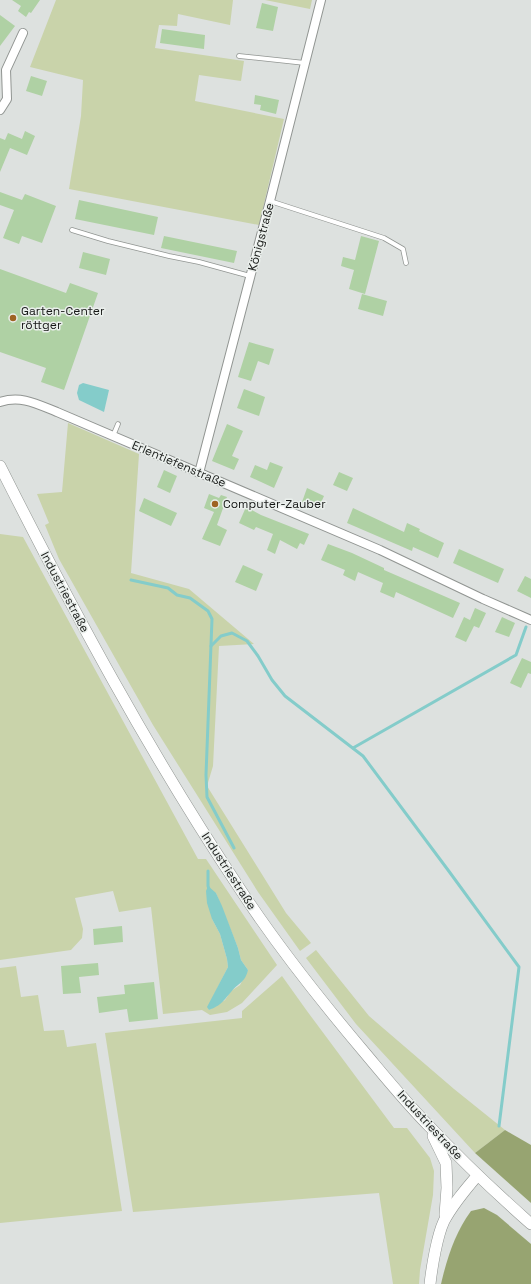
<svg xmlns="http://www.w3.org/2000/svg" width="531" height="1284" viewBox="0 0 531 1284" font-family="'Space Grotesk',sans-serif">
<style>
.green{fill:#c9d3aa;fill-rule:evenodd}
.forest{fill:#97a471}
.water{fill:#84ccca}
.lines{fill:none;stroke-linecap:round;stroke-linejoin:round}
.stream{stroke:#84ccca;stroke-width:3}
.building{fill:#afd1a4}
.lane-casing{stroke:#919592;stroke-width:5.5}
.street-casing{stroke:#919592;stroke-width:10}
.secondary-casing{stroke:#919592;stroke-width:12}
.lane{stroke:#fff;stroke-width:4}
.street{stroke:#fff;stroke-width:8}
.secondary{stroke:#fff;stroke-width:11}
.poi-dot{fill:#9e6323;stroke:#eaefec;stroke-width:1.5}
.labels{text-anchor:middle;stroke-width:3;stroke-linejoin:round;paint-order:stroke}
.street-label{font-size:12px;fill:#161816;stroke:#eaefec}
.poi-label{font-size:12px;fill:#161816;stroke:#eaefec;text-anchor:start}
</style>
<rect width="100%" height="100%" fill="#dde1df"/>
<g class="green">
<path d="M56,0h177l-3,25 -52,-11 -1,12 -18,-1 -4,23 89,13 -3,20 -42,-6 -4,26 89,18 -25,106 -190,-36 12,-73 2,-36 -53,-13z"/>
<path d="M265,0h47l-2,9z"/>
<path d="M68,423l71,31 -8,119 58,16 65,55 -35,2 -6,120 -6,20 79,127 25,30 -11,8 -42,-59 -105,-167 -94,-166 -14,-34 4,-2 -12,-29 25,-2z"/>
<path d="M0,534l23,3 175,322h8l71,106 -35,38 -15,9 -17,3 -8,-5 -39,4 -12,-107 -32,5 -6,-21 -38,7 8,31 -1,9 -11,12 -71,10zM216,893l22,55 3,12 7,10 -8,15 -9,6 -6,9 -16,10 -1,-3 20,-40 -1,-8 -7,-25 -8,-15z"/>
<path d="M316,950l53,66 85,73 51,41 -30,23 -119,-129 -50,-66z"/>
<path d="M16,966l5,31 17,-2 6,36 20,-1 3,17 29,-4 26,168 -122,12v-255z"/>
<path d="M282,976l25,35 87,117h13l23,30 4,13 -1,24 -13,75 -1,14h-26l-14,-91 -246,19 -28,-179 137,-15v-7z"/>
</g>
<g class="forest">
<path d="M505,1130l26,15v58l-56,-50z"/>
<path d="M484,1208l13,7 34,29v40h-90c6,-26 14,-51 30,-73z"/>
</g>
<g class="water">
<path d="M83,383l26,7 -5,22 -25,-12 -2,-7 2,-8z"/>
<path d="M208,886l8,7 6,13 16,42 3,12 7,10c-3,13 -10,13 -17,22 -8,9 -9,13 -22,18l-2,-3 21,-40 -1,-8 -7,-25 -8,-15 -5,-16 -1,-12z"/>
</g>
<g class="lines">
<g class="stream">
<path d="M131,580l37,8 9,7 13,3 18,13 4,8 -6,156 1,22 27,51"/>
<path d="M211,646l10,-10 11,-3 15,8 11,15 14,24 13,16 78,60 85,114 71,97 -20,159"/>
<path d="M353,748l163,-93 10,-28"/>
<path d="M208,871v15l1,3"/>
</g>
</g>
<g class="building">
<path d="M12,0h28l-9,13 -2,-1 -3,5 -8,-6 3,-5z"/>
<path d="M262,3l16,4 -5,24 -17,-3z"/>
<path d="M0,15l15,11 -15,20z"/>
<path d="M162,29l43,6 -1,14 -44,-6z"/>
<path d="M31,76l16,5 -5,15 -16,-5z"/>
<path d="M255,95l24,5 -3,14 -16,-4 1,-5 -7,-1z"/>
<path d="M25,131l10,5 -8,19 -17,-7 -10,24v-34l5,2 3,-7 14,6z"/>
<path d="M0,192l22,8 3,-6 31,12 -14,37 -20,-7 -3,8 -16,-6 11,-28 -14,-5z"/>
<path d="M79,200l79,17 -4,18 -79,-16z"/>
<path d="M164,236l73,15 -3,12 -73,-15z"/>
<path d="M361,236l18,5 -14,53 -16,-5 5,-19 -13,-4 2,-9 12,3z"/>
<path d="M83,252l27,7 -4,16 -27,-7z"/>
<path d="M0,269l66,24 4,-10 28,10 -34,97 -23,-8 5,-14 -46,-16z"/>
<path d="M362,294l25,7 -4,15 -25,-7z"/>
<path d="M249,342l25,7 -5,16 -11,-4 -7,20 -13,-4z"/>
<path d="M244,389l21,8 -6,19 -22,-8z"/>
<path d="M227,424l16,7 -11,25 7,3 -5,11 -22,-9z"/>
<path d="M270,462l13,5 -9,21 -24,-11 5,-12 12,5z"/>
<path d="M164,470l13,6 -7,17 -13,-6z"/>
<path d="M339,472l14,6 -6,13 -14,-6z"/>
<path d="M307,488l17,8 -6,13 -16,-7z"/>
<path d="M209,494l10,4 2,-3 6,2 -10,28 10,5 -7,16 -18,-7 12,-27 -10,-4z"/>
<path d="M144,498l33,15 -6,13 -32,-15z"/>
<path d="M246,507l15,8 48,19 -5,11 -4,-2 -3,6 -17,-9 -5,14 -8,-4 6,-16 -17,-7 -2,3 -15,-7z"/>
<path d="M353,508l51,24 3,-9 13,6 -1,2 25,12 -6,15 -25,-11 -1,4 -65,-28z"/>
<path d="M328,544l24,9 32,15v2l76,33 -7,15 -57,-26 -2,6 -14,-6 3,-9 -25,-11 -3,9 -12,-6 2,-5 -24,-10z"/>
<path d="M459,549l45,20 -6,14 -45,-20z"/>
<path d="M243,565l20,9 -7,17 -21,-9z"/>
<path d="M525,576l6,3v19l-14,-7z"/>
<path d="M475,608l11,5 -7,15 -5,-2 -8,16 -11,-5 9,-20 6,3z"/>
<path d="M502,617l13,6 -6,14 -14,-5z"/>
<path d="M522,658l9,4v12l-3,-1 -7,15 -11,-5z"/>
<path d="M122,926l1,16 -29,3 -1,-16z"/>
<path d="M98,963l1,12 -20,2 2,16 -18,1 -2,-28z"/>
<path d="M154,982l4,37 -29,3 -2,-13 -28,4 -2,-16 28,-3 -1,-9z"/>
</g>
<g class="lines">
<g class="lane-casing">
<g id="lane">
<path d="M239,56l66,7"/>
<path d="M270,201l114,37 19,11 3,14"/>
<path d="M72,230l36,11 61,15 30,6 51,14"/>
<path d="M113,436l5,-12"/>
</g>
</g>
<g class="street-casing">
<g id="street">
<path d="M0,110l7,-11 -1,-29 17,-37"/>
<path d="M0,402c21,-7 37,2 57,10l323,138 103,49 48,21"/>
<path d="M199,473l71,-272 51,-201"/>
</g>
</g>
<g class="secondary-casing">
<g id="secondary">
<path d="M0,466c73,145 150,288 240,423 38,58 81,112 125,164 21,25 42,51 65,74 32,34 66,66 101,97"/>
<path d="M433,1136l13,27 1,25 -2,27"/>
<path d="M430,1284c2,-18 7,-48 14,-63 9,-17 21,-31 33,-45"/>
</g>
</g>
<use href="#lane" class="lane"/>
<use href="#street" class="street"/>
<use href="#secondary" class="secondary"/>
</g>
<g class="poi-dot">
<circle cx="13" cy="318" r="4"/>
<circle cx="215" cy="504" r="4"/>
</g>
<g class="labels">
<g class="street-label">
<text transform="translate(261 237) rotate(-75)" y="4">Königstraße</text>
<text transform="translate(179 464) rotate(23)" y="4">Erlentiefenstraße</text>
<text transform="translate(65 592) rotate(62)" y="4">Industriestraße</text>
<text transform="translate(229 871) rotate(57)" y="4">Industriestraße</text>
<text transform="translate(430 1125) rotate(47)" y="4">Industriestraße</text>
</g>
<g class="poi-label">
<text x="21" y="315">Garten-Center<tspan x="21" dy="14">röttger</tspan></text>
<text x="223" y="508">Computer-Zauber</text>
</g>
</g>
</svg>
